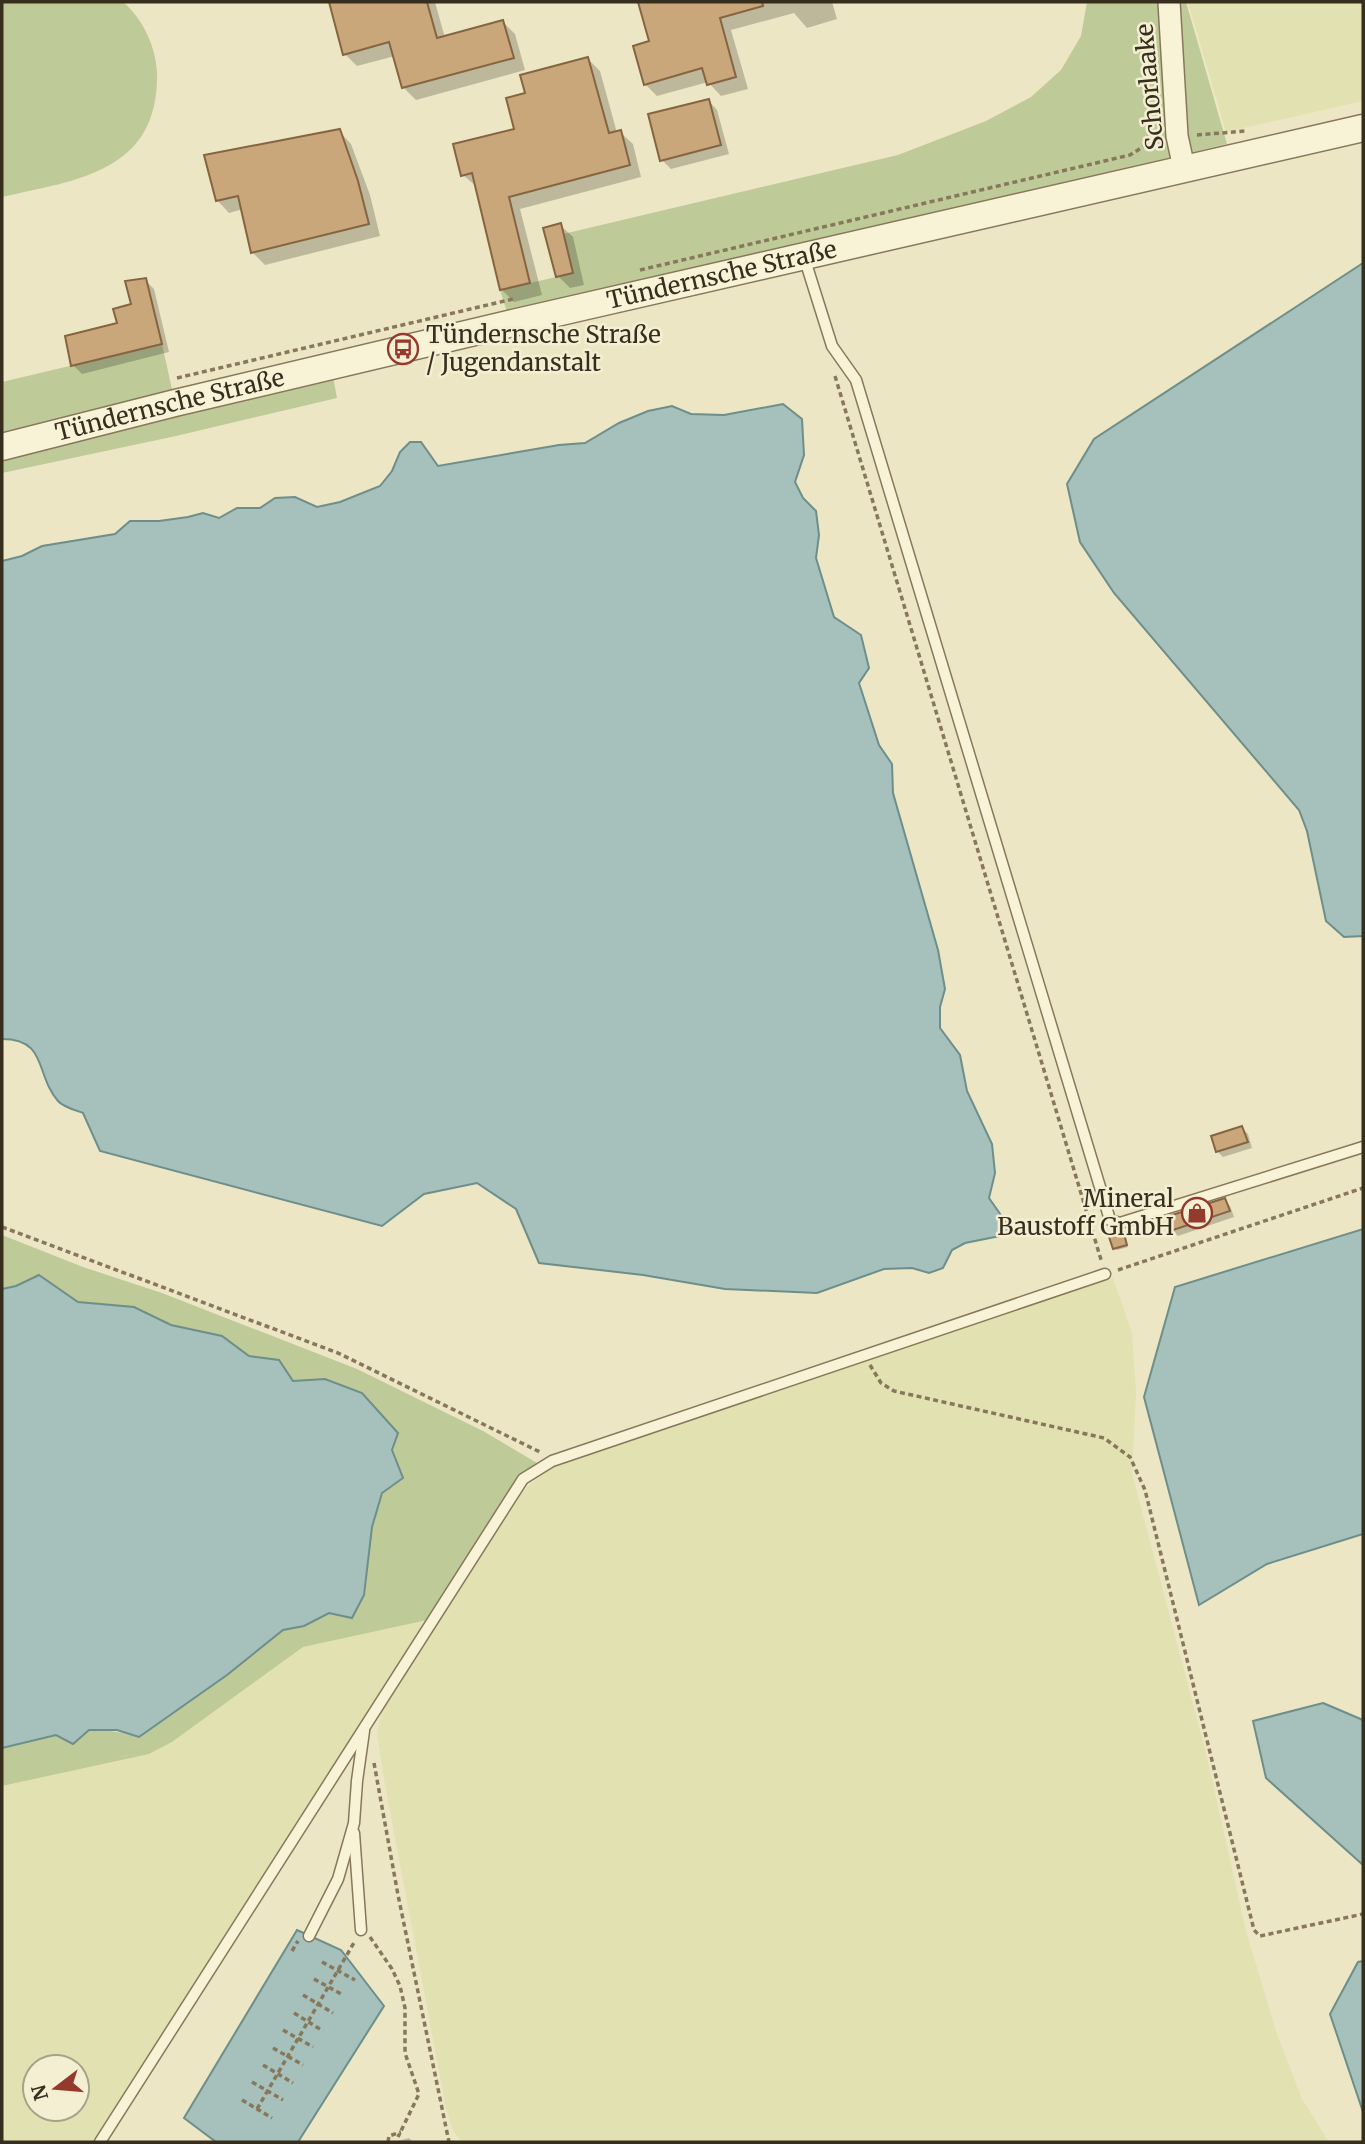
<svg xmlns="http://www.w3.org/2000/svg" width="1365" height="2144" viewBox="0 0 1365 2144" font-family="Merriweather,serif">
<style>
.farmland{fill:#e2e1b1;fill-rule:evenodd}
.green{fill:#beca98}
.water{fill:#a6c0bc;stroke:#6d8e8a;stroke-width:2}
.shadow{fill:#0003}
.building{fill:#caa67b;stroke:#856541;stroke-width:2}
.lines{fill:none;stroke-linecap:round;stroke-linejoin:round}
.service-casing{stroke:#87785b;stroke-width:13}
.minor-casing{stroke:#87785b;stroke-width:24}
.tertiary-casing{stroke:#87785b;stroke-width:29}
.path{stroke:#87785b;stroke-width:3.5;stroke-dasharray:5 3.5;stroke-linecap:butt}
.service{stroke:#f8f2d7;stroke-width:10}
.minor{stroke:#f8f2d7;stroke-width:21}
.tertiary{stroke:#f8f2d7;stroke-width:26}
.labels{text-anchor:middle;stroke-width:5;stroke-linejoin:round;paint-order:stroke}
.street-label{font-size:24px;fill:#372e1e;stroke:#f4efd3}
.poi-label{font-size:24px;fill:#372e1e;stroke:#f4efd3;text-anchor:start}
</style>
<rect width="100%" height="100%" fill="#ede6c4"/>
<g class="farmland">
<path d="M1188,2h175v99l-137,31z"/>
<path d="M1113,1278l19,55 4,59 -4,81 75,284 39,174 32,106 24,62 27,43h-867l-9,-11 -7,-23 -61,-323 -8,-52 5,-23 133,-212 19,-17 18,-13 28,-11z"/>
<path d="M432,1619l-332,523h-98v-356l147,-32 23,-12 131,-95zM35,2067h42v42h-42z"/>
</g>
<g class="green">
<path d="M2,2h121c20,17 33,45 34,71 2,99 -80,107 -155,124z"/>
<path d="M1087,2h99l41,142 -720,168 -7,-22 73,-17 -10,-39 335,-79 88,-34 45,-24 30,-27 20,-34z"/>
<path d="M162,344l13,59 156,-37 6,32 -161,38 -174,37v-91z"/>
<path d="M2,1235l81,32 79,26 195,76 126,62 59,35 -19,13 -91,140 -129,28 -131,95 -23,12 -147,32v-38c50,-10 86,-27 137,-11l88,-62 56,-45 21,-4 60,-31 8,-68 10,-34 21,-15 -11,-28 -67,-71 -32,2 -14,-21 -30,-4 -27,-20 -51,-11 -37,-18 -56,-5 -39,-27 -23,11 -14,3z"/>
</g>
<g class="water">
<path d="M1363,263v673l-19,1 -18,-16 -19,-90 -8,-21 -185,-217 -34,-51 -13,-58 27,-45z"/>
<path d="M783,404l19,15 2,36 -9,27 8,16 13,13 3,24 -3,23 18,59 27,18 8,33 -10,15 20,62 13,19 1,29 45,157 7,39 -5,18v21l20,27 7,36 25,53 3,29 -6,25 16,23 5,13 -45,9 -13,7 -9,18 -14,5 -17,-5 -28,1 -67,24 -92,-4 -82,-14 -104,-12 -23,-54 -39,-26 -53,11 -42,32 -282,-75 -17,-38c-8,-3 -20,-6 -25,-12 -23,-26 -10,-62 -56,-62v-478l20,-5 20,-10 73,-12 15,-13h29l29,-4 15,-4 16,5 18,-10h23l15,-10 20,-1 22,10 23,-5 40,-16 12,-15 8,-19 10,-10h11l17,24 121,-21 26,-2 34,-20 29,-12 24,-5 19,8 33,1z"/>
<path d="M1363,1229v305l-96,30 -68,41 -55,-208 31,-110z"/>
<path d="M39,1275l39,27 56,5 37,18 51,11 27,20 30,4 14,21 32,-2 37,14 36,40 -6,17 11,28 -21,15 -10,34 -8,68 -12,23 -23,-5 -25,13 -21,4 -56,45 -88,62 -22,-7h-28l-16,14 -17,-9 -54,13v-459l14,-3z"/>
<path d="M1323,1703l40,17v145l-97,-87 -13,-57z"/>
<path d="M297,1930l44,20 43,56 -86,136h-82l-32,-24z"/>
<path d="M1363,1961v151l-33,-98 28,-52z"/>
</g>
<g class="shadow">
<path d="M331,2h104l10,36 58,-16 12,12 10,36 -109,30 -12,-12 -9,-32 -38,10 -12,-12z"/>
<path d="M640,2h192l5,17 -30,9 -13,-15 -63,17 17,59 -27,7 -13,-14 -51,14 -12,-12 6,-41z"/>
<path d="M588,59l12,12 17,62 3,-1 13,12 8,33 -121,32 22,86 -28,7 -12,-12 -25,-103 -14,-12 53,-45 11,-35z"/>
<path d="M708,100l9,10 12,44 -58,15 -9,-9z"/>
<path d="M339,131l12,13 19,51 10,41 -115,29 -12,-12 -10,-44 -14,4 -12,-13z"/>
<path d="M560,225l13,12 11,48 -14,3 -12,-12z"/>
<path d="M145,280l9,9 15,63 -87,22 -9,-9 46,-41 14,-19z"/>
<path d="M1242,1128l6,6 4,14 -29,9 -6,-6z"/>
<path d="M1225,1200l5,6 4,11 -56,19 -6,-6z"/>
<path d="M1122,1232l6,15 -11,3 -2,-2z"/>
<path d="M409,2138l4,4h-19z"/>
</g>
<g class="building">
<path d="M329,2h98l10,36 66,-18 11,38 -112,30 -13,-46 -46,13z"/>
<path d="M638,2h124l1,4 -43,12 16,59 -29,8 -5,-17 -58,17 -11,-39 16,-5z"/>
<path d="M588,57l21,76 12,-3 9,35 -121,32 21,86 -30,7 -28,-117 -11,3 -8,-32 61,-15 -8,-31 19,-5 -5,-18z"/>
<path d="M709,99l12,46 -61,16 -12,-47z"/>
<path d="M340,129l18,52 11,43 -118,29 -13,-57 -22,5 -12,-46z"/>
<path d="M561,223l12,50 -17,4 -13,-49z"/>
<path d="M146,278l16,66 -91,22 -6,-30 52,-13 -4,-14 18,-5 -6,-23z"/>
<path d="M1242,1126l6,16 -32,10 -5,-16z"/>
<path d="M1225,1198l5,13 -60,20 -4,-14z"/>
<path d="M1123,1230l4,15 -14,4 -5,-15z"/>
</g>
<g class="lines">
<g class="service-casing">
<g id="service">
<path d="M804,257l28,89 24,34 254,840 10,3 243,-76"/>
<path d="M354,1833l7,97"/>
<path d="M309,1936l29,-57 16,-56 3,-42 7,-50"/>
<path d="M100,2142l423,-663 29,-18 553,-187"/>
</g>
</g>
<g class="minor-casing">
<path id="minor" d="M1169,2l8,134 7,32"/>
</g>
<g class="tertiary-casing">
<g id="tertiary">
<path id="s1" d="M2,447l173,-44 342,-81 846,-194"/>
</g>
</g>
<g class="path">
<path d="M1197,135l48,-4"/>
<path d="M640,270l490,-115 21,-13 10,-2"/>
<path d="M835,376l267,887"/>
<path d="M177,378l336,-79"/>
<path d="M2,1227l336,126 204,100"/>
<path d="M1118,1270l245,-82"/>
<path d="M870,1365l11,18 13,8 210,47 26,19 15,33 109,440 6,6 103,-22"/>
<path d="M374,1763l24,132 51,247"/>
<path d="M370,1937l22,32 8,17 5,22v45l14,41 -21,43"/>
<path d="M292,1951l6,-10"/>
<path d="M322,1962l33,18"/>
<path d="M314,1979l29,16"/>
<path d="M303,1995l30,18"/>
<path d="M294,2013l29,18"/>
<path d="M283,2030l30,17"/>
<path d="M273,2048l30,17"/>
<path d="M263,2065l30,18"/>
<path d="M252,2082l31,18"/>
<path d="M242,2100l30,18"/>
<path d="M257,2109l98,-168"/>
<path d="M388,2142l1,-6 12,-4"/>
</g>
<use href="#service" class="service"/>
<use href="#minor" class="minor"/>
<use href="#tertiary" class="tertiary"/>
</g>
<defs>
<g id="bus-ring" transform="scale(1.575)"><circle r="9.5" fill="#f4efd3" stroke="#943a2d" stroke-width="1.5"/><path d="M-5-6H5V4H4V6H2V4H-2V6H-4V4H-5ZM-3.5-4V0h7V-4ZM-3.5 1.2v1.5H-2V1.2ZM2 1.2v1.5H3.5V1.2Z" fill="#943a2d"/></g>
<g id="shop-ring" transform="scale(1.575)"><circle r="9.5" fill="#f4efd3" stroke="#943a2d" stroke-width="1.5"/><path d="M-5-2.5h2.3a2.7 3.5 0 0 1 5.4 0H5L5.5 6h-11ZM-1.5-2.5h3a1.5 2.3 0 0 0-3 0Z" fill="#943a2d"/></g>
</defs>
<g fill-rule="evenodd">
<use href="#bus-ring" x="403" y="349"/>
<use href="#shop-ring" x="1197" y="1213"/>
</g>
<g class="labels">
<g class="street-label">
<text transform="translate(1150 87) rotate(-95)" y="8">Schorlaake</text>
<text dy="8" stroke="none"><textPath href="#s1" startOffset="740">Tündernsche Straße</textPath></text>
<text dy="8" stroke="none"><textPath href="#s1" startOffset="173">Tündernsche Straße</textPath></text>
</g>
<g class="poi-label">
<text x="426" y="343">Tündernsche Straße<tspan x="426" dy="28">/ Jugendanstalt</tspan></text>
<text x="1174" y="1207" text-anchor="end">Mineral<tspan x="1174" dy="28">Baustoff GmbH</tspan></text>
</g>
</g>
<rect width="1365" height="2144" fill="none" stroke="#372e1e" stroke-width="7"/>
<g transform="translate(56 2088) rotate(254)"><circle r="33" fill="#f4efd3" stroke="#a8a28b" stroke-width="2"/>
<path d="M0-5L12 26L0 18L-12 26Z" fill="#943a2d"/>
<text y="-10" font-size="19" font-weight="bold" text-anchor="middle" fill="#372e1e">N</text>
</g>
</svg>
